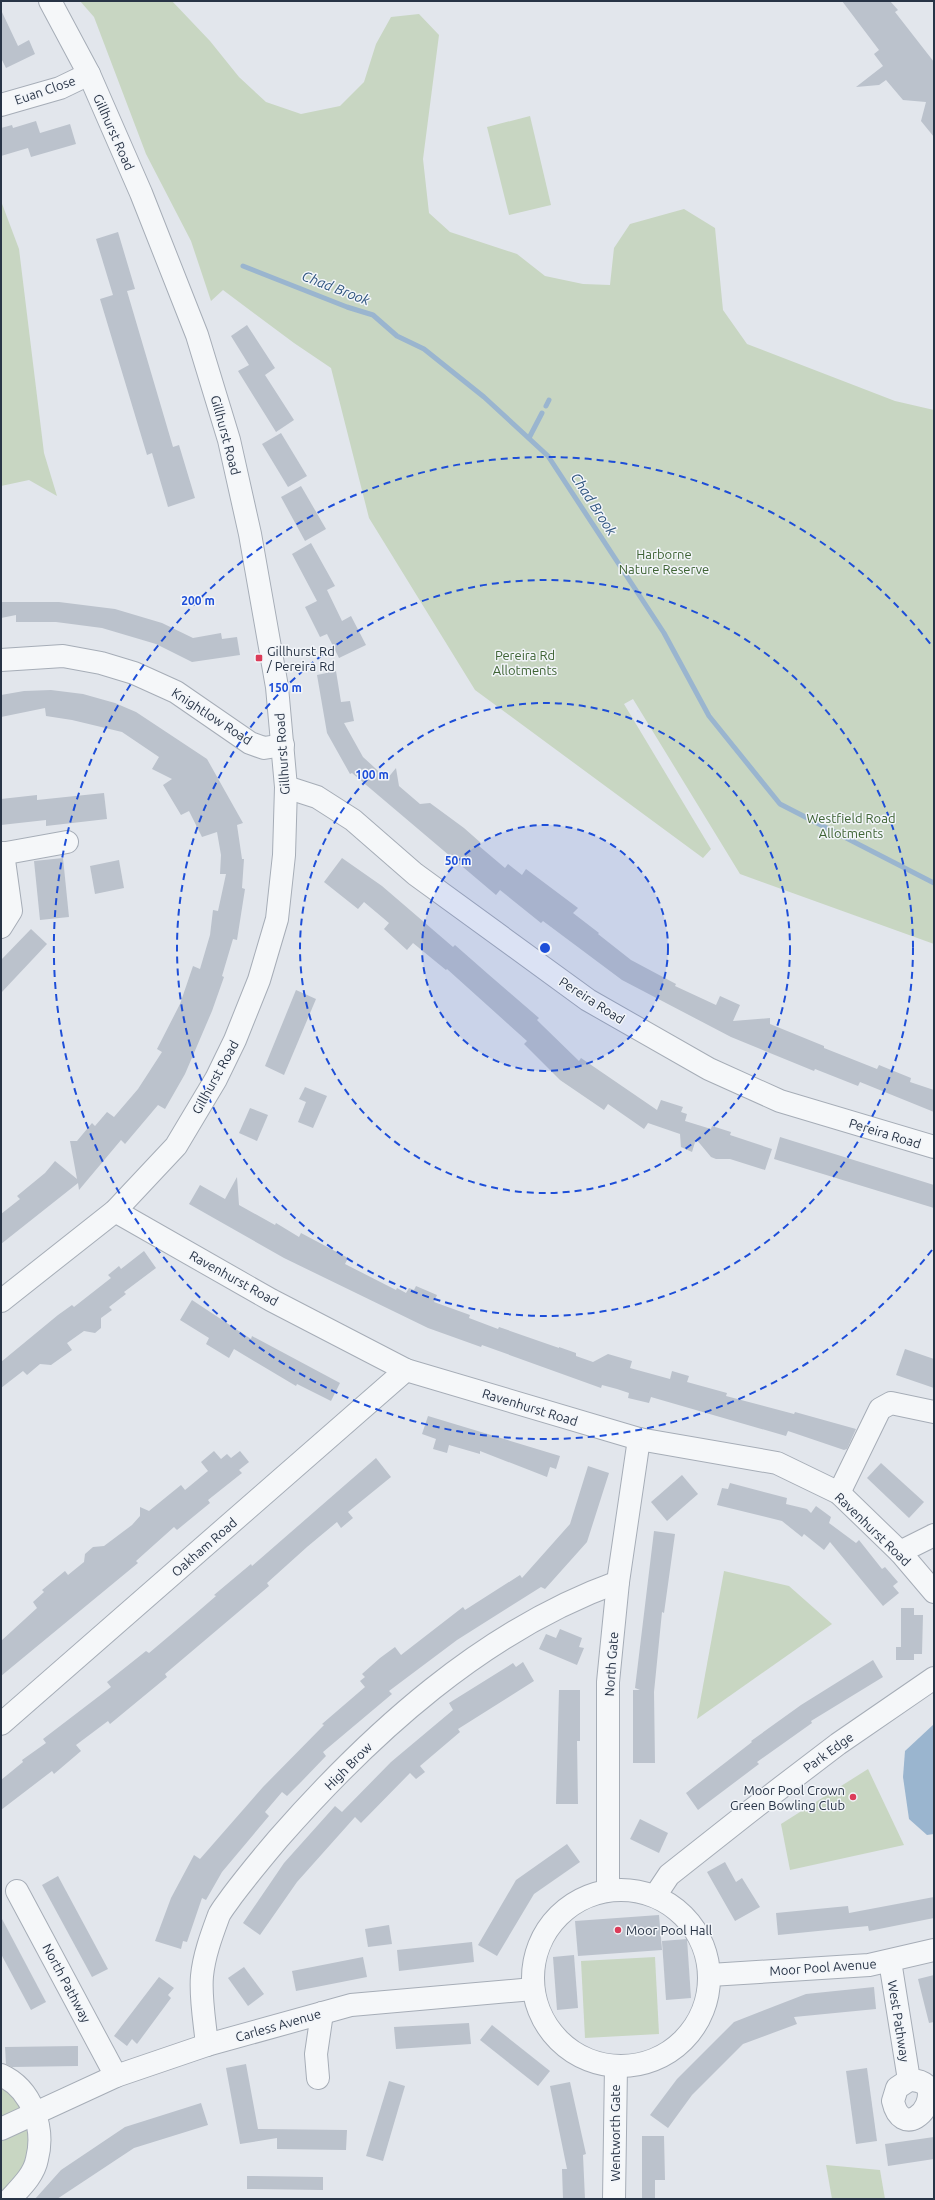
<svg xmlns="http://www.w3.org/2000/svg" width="935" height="2200" viewBox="0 0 935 2200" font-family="Ubuntu,sans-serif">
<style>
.green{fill:#c8d6c2}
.water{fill:#9ab5cf}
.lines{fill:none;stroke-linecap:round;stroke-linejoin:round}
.stream{stroke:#9ab5cf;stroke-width:5}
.building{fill:#bbc2cc}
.minor-casing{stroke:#a6adb7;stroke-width:24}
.minor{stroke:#f5f7f9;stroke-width:22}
.ring{fill:none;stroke:#1d4ed8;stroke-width:2;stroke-dasharray:7 5}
.poi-dot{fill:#dc3c59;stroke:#f2f5f9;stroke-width:1.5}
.labels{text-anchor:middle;stroke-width:3;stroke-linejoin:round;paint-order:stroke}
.street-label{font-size:13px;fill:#283446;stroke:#f2f5f9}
.park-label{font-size:13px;fill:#3e6334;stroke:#f2f5f9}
.poi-label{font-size:13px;fill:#283446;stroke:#f2f5f9;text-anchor:start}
.water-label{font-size:14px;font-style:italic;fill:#2e547e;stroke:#f2f5f9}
.centre{fill:#1d4ed8;stroke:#f2f5f9;stroke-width:2}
.ring-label{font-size:12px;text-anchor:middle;font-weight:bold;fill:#1d4ed8;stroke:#f2f5f9;stroke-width:3;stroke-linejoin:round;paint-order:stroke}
</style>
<rect width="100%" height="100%" fill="#e2e6ec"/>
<g class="green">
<path d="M80,1h92l38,40 29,36 27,25 35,12 39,-8 24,-24 12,-38 15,-27 28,-3 20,21 -16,124 6,54 21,19 67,22 28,22 38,8 27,1 4,-37 16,-24 54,-15 31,19 8,82 24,34 148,57 39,9v534l-194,-70 -107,-175 -9,5 87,145 -8,9 -228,-168 -106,-172 -38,-150 -37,-25 -71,-53 -12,11 -20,-60 -45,-87 -52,-137z"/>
<path d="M530,116l21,89 -42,10 -22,-88z"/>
<path d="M1,201l18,48 25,204 13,43 -28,-16 -28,6z"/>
<path d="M724,1571l65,15 43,38 -135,95z"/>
<path d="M868,1769l36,76 -114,25 -9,-46z"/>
<path d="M655,1957l4,77 -74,4 -4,-77z"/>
<path d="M1,2082l25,26 -25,12z"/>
<path d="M30,2118l2,40 -31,40v-66z"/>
<path d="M826,2165l54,5 5,29h-53z"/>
</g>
<path class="water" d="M934,1724v110l-7,1 -18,-16 -6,-42 2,-26z"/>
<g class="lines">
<g class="stream">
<path d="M243,266l104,41 26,8 24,21 27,13 60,48 64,59 116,177 45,83 71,88 154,79"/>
<path d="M546,406l3,-6"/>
<path d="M529,438l13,-25"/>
</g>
</g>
<g class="building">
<path d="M842,1h48l8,9 -3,2 39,50v75l-13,-16 5,-19 -23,-2 -17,-20 -7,5 -23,2 27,-21 -9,-12 5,-4z"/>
<path d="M1,10l17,36 11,-6 6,14 -29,14 -5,-10z"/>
<path d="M36,121l4,12 30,-9 6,20 -45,13 -3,-9 -27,8v-28l11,-3 1,3z"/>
<path d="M118,232l17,57 -8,2 46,156 6,-2 16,53 -27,9 -16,-54 -5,2 -47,-156 13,-4 -17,-56z"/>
<path d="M247,325l28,43 -10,7 29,45 -18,12 -38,-61 11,-6 -18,-29z"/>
<path d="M281,433l26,43 -19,11 -26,-43z"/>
<path d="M301,486l25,43 -21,12 -24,-44z"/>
<path d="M311,543l24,43 -8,4 15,31 9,-5 15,29 -27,13 -12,-24 -7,3 -15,-30 12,-6 -25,-47z"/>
<path d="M1,602h58l56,7 47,14 31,15 28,-5 1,6 15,-2 3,18 -48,7 -36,-18 -54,-16 -46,-6h-40v-7l-15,3z"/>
<path d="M336,671l5,31 9,-1 4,20 -10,2 19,34 24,22 9,-11 3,18 21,18 10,-1 34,25 17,15 -2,3 26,22 3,-4 14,11 4,-6 52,39 -5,5 26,20 -1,1 33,26 45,24 -1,2 41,19 4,-9 20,9 -7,16 37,-3v6l54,22v2l53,21 2,-4 32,13 -1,4 24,8v22l-74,-30 -2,4 -43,-17 -1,2 -83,-34 -109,-57 -79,-59 -2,2 -41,-33 -4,5 -144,-122 -2,1 -23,-41 -10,-58z"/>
<path d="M51,690l32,4 32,9 21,9 71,47 36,64 -6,2 5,34h2l-2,29 3,1 -8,51 -4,-1 -11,37 2,1 -12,34 -27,63 -20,35 -7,-4 -33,39 -4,-4 -42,50 -1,-7 -77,61v-30l19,-15 -3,-3 28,-23 10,-12 22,18 -7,-38h7l15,-18 3,3 12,-14 7,5 24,-28 24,-37 -5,-3 23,-45 13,-38 7,3 10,-34 3,-25 5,1 8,-37h-6l1,-19 -4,-23 -15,5 -13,-26 -8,4 -18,-30 9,-6 -20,-10 7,-12 -37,-25 -50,-12 -26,-4 -1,-8 -44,9v-22l23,-4z"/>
<path d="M104,793l3,26 -61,7v-6l-45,5v-26l36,-4v5z"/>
<path d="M63,858l6,59 -29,3 -6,-59z"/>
<path d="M342,858l40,28 71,61 2,-2 33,29 51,44 -2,2 5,5 37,36 2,-3 76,52 4,-10 22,7 -2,5 6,2 -2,7 26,8 1,-3 19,6 -1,3 42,14 -7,21 -35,-11h-14l-5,-2 -15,-18 -4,13 -11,-5 -1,-13 -32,-11 -4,6 -36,-25 -4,6 -44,-30 -36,-36 3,-3 -80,-72 -1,1 -33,-27 -6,7 -23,-21 5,-6 -25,-21 -6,7 -34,-27z"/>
<path d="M119,860l5,28 -29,6 -5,-28z"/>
<path d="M31,929l16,15 -46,49v-33z"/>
<path d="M296,990l20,9 -32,76 -19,-9z"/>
<path d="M305,1087l22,9 -14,32 -15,-6 8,-20 -7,-3z"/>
<path d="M250,1108l18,7 -11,26 -18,-8z"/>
<path d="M780,1137l154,48v23l-160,-49z"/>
<path d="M237,1177l2,28 36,20 1,-2 23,14 2,-4 47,25 -3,6 51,26 1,-2 9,5 3,-5 5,2 2,-4 21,9 -3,7 36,13 -1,3 29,11 1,-2 60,21v-1l17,6v3l17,6 15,-8 24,7 -2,7 40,11 2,-8 17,5 -2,6 40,11 -1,3 68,18 1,-2 61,17 -9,20 -3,1 -56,-19 -2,5 -135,-39 -2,6 -21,-5 1,-5 -12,-4 -15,-4 -1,3 -119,-43 -1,2 -53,-19 -144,-70 -95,-54 11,-19 25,14z"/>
<path d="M144,1251l12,17 -32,24 2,2 -17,13 3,3 -11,8v10l-6,5 -11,-2 -17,12 5,7 -21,15 -11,-1 -13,11 -4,-4 -22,17v-26l57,-47 14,-10 2,2 37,-29 -3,-3 11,-9 2,3z"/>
<path d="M192,1300l59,39 1,-3 88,47 -9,18 -34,-17 -1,2 -62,-37 -5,9 -23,-14 3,-6 -29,-18z"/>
<path d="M905,1349l29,10v29l-38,-13z"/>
<path d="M428,1416l132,40 -4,13 -6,-2 -3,10 -67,-26v3l-31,-9 -2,8 -14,-4 3,-10 -14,-5z"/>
<path d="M214,1451l7,8 6,-5 4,4 9,-7 9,11 -10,8 3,3 -34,27 2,3 -33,27 -3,-3 -38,34 2,2 -137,113v-35l36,-33 -4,-6 11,-10 -2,-2 23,-19 3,4 16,-13 1,-8 8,-7 11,-1 28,-21 8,-9v-9l9,4 32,-26 4,5 23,-19 -7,-9z"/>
<path d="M376,1458l15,19 -43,35 5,6 -12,10 -4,-6 -30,25 -40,36 2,3 -104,88 2,3 -57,47 -2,-3 -32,24 5,6 -27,23 -2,-3 -51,39v-30l22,-18 -1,-2 24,-17 -3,-4 68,-52 -4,-5 39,-31 3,2 45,-38 22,-19 -2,-1 37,-31 1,2z"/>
<path d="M881,1463l43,39 -15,16 -42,-40z"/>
<path d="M588,1466l21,7 -22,69 -42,47 -4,-2 -84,53 -68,51 3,3 -69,58 3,4 -25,26 -14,14 -5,-4 -17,20 4,4 -47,56 -16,28 -4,-2 -15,44 -4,-1 -2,8 -26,-8 16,-43 23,-43 6,4 63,-72 61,-62 -2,-1 43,-37 -5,-6 5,-4 -3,-3 18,-16 15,-11 6,8 62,-48 2,3 55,-35 2,3 48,-54z"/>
<path d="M682,1475l16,19 -31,27 -16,-19z"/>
<path d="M730,1483l57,15 -1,6 21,5 4,4 5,-7 15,11 -2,6 27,20 3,-3 23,29 3,-2 13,15 -5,4 6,7 -16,13 -53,-64 -6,8 -20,-16 -2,3 -20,-16 -65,-16 5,-17 6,1z"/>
<path d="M654,1531l21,3 -11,79 -2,-1 -8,80 1,71h-22v-73h7l-5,-2z"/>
<path d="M901,1608h13v7h9l-1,39h-8v6h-18v-13h5z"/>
<path d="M560,1629l22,9 -3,9 5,1 -7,17 -38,-16 7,-15 10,4z"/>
<path d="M873,1660l10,17 -72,44 1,2 -55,39 2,2 -61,46 -12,-17 66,-51 -1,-1 50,-36z"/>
<path d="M523,1662l11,19 -76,48 2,3 -40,34 5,6 -9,7 -6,-6 -49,50 -6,-6 -58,65 -37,53 -17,-12 41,-60 51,-57 7,6 49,-50 62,-52 -4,-7 64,-40 3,4z"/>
<path d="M559,1690h21v51h-3l1,63h-22z"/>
<path d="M640,1819l28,14 -9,20 -29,-14z"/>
<path d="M567,1844l13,18 -46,32 -37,62 -19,-11 38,-65z"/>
<path d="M725,1862l11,20 6,-4 18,29 -25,14 -28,-49z"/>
<path d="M58,1876l50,93 -16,8 -50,-92z"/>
<path d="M934,1897v21l-65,13 -1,-5 -90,9 -2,-22 72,-7 1,7z"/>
<path d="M659,1915l3,35 -84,6 -3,-35z"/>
<path d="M1,1917l45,85 -15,8 -30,-56z"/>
<path d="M389,1925l3,19 -24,3 -3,-18z"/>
<path d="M687,1939l4,59 -25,2 -4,-59z"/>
<path d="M472,1942l2,20 -75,9 -2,-21z"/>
<path d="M574,1955l4,53 -21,2 -4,-53z"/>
<path d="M363,1957l4,20 -71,14 -4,-20z"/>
<path d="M244,1967l20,27 -16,12 -20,-28z"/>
<path d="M934,1975v47l-5,1 -11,-44z"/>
<path d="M159,1977l15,11 -6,7 3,3 -34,46 -5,-5 -5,7 -13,-10z"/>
<path d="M874,1987l2,22 -82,8 3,7 -54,20 -51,51 -24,33 -18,-13 27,-36 57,-57 72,-28z"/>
<path d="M469,2023l2,21 -75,5 -2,-22z"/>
<path d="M492,2025l58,46 -12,15 -58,-46z"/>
<path d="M78,2046v20l-66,1 -6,-3 -1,-17z"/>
<path d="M246,2064l12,65 89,1 -1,20 -69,-1v-11l-37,6 -14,-76z"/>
<path d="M867,2068l10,73 -21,3 -10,-73z"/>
<path d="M389,2081l16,5 -22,75 -17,-5z"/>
<path d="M570,2082l16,72 -3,1 2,44h-22l-1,-30h5l-17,-83z"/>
<path d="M201,2103l7,22 -74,23 -77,51h-22l26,-29 64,-43z"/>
<path d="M642,2136h22l1,44h-10v18h-13z"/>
<path d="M934,2137v22l-46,7 -3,-22z"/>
<path d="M247,2176l76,1v13l-76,-1z"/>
</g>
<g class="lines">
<g class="minor-casing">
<g id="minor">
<path d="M1,105l59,-17 29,-14"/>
<path d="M1,660l62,-4 38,7 33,10 42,19 74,51 14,5 19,-3"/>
<path d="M286,787l31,10 36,23 62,54 173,126 121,69 71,32 154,46"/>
<path d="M1,854l66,-12"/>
<path d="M1,927l10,-16 -8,-58"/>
<path d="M115,1211l156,89 135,70 233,69 138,24 62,30 61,59 34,40"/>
<path d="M1,1301l114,-90 61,-65 40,-67 19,-39 24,-60 18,-61 7,-64 2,-68 -9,-100 -27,-153 -21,-94 -32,-105 -56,-142 -52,-119 -39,-73"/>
<path d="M839,1493l41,-84 11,-6 43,9"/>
<path d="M900,1552l34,-17"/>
<path d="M1,1724l405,-354"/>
<circle cx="621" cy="1978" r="88"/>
<path d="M608,1890v-208l10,-100 21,-143"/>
<path d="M17,1891l99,185"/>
<path d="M655,1896l14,-21 76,-60 93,-71 96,-66"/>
<path d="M890,1961l19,119c7,0 14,1 19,7 7,25 -27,51 -35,14l4,-13 12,-8"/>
<path d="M710,1975l159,-10 65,-15"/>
<path d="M207,2045c-2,-21 -7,-48 -5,-69 2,-21 10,-42 17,-61 3,-6 9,-13 13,-19 15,-20 30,-38 46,-57 93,-106 206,-209 340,-257"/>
<path d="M1,2075c31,14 44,53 36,84 -3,16 -16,28 -27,40"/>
<path d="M318,2078l-2,-24 6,-41"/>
<path d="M1,2129l115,-53 91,-31 144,-40 182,-16"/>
<path d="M614,2199l2,-133"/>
</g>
</g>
<use href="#minor" class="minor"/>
</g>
<circle cx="545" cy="948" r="123" fill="#1d4ed8" fill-opacity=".12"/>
<g class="ring">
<circle cx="545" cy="948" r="123"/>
<circle cx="545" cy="948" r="245"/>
<circle cx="545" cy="948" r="368"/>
<path d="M932 1250A491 491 0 1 1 932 646"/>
</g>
<g class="poi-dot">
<rect x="255" y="654" width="8" height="8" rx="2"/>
<circle cx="853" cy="1797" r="4"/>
<circle cx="618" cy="1930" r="4"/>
</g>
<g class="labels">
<g class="street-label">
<text transform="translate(45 90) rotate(-19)" y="5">Euan Close</text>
<text transform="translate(114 132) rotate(66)" y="5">Gillhurst Road</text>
<text transform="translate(226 435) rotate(75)" y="5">Gillhurst Road</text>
<text transform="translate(212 716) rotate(33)" y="5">Knightlow Road</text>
<text transform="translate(282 754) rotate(-94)" y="5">Gillhurst Road</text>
<text transform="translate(592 1000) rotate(33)" y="5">Pereira Road</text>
<text transform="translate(215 1077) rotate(-61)" y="5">Gillhurst Road</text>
<text transform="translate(885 1133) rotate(17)" y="5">Pereira Road</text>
<text transform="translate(234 1278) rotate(29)" y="5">Ravenhurst Road</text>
<text transform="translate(530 1407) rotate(17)" y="5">Ravenhurst Road</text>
<text transform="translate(873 1529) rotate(44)" y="5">Ravenhurst Road</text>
<text transform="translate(204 1547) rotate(-41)" y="5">Oakham Road</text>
<text transform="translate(611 1664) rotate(-86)" y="5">North Gate</text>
<text transform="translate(828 1752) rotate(-36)" y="5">Park Edge</text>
<text transform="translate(348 1766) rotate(-45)" y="5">High Brow</text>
<text transform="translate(823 1967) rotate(-4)" y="5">Moor Pool Avenue</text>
<text transform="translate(67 1983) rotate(62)" y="5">North Pathway</text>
<text transform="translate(899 2021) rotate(81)" y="5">West Pathway</text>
<text transform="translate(278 2025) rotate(-16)" y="5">Carless Avenue</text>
<text transform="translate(615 2133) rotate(-90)" y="5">Wentworth Gate</text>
</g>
<g class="park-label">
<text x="664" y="559">Harborne<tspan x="664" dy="15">Nature Reserve</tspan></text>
<text x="525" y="660">Pereira Rd<tspan x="525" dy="15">Allotments</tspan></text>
<text x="851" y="823">Westfield Road<tspan x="851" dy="15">Allotments</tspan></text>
</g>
<g class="poi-label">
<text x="267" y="656">Gillhurst Rd<tspan x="267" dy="15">/ Pereira Rd</tspan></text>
<text x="845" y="1795" text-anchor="end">Moor Pool Crown<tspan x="845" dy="15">Green Bowling Club</tspan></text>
<text x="626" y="1935">Moor Pool Hall</text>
</g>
<g class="water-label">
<text transform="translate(336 288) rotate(21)" y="5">Chad Brook</text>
<text transform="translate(594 504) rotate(57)" y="5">Chad Brook</text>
</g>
</g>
<circle cx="545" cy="948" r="6" class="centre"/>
<g class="ring-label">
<text x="198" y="605">200 m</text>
<text x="285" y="692">150 m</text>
<text x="372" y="779">100 m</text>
<text x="458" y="865">50 m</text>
</g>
<rect width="935" height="2200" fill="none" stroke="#283446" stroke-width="4"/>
</svg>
